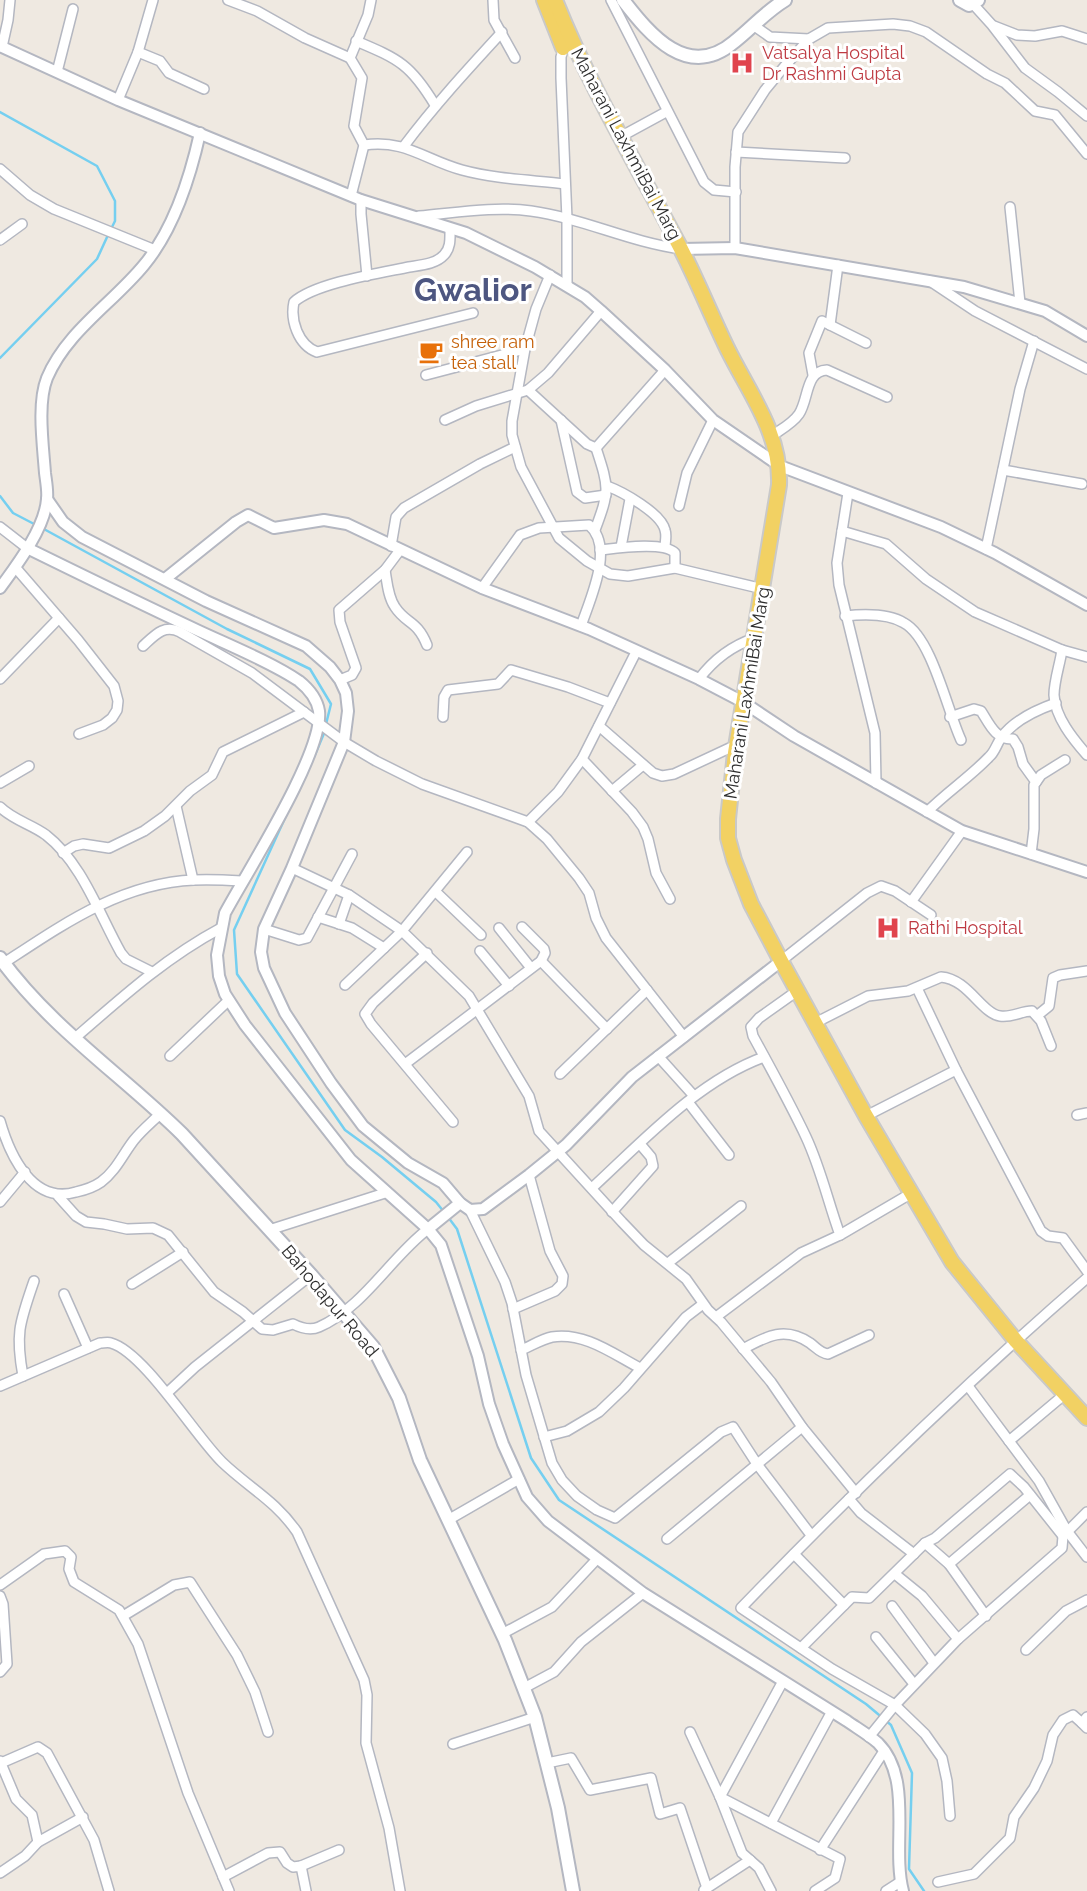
<svg xmlns="http://www.w3.org/2000/svg" width="1087" height="1891" viewBox="0 0 1087 1891" font-family="Raleway,sans-serif">
<style>
.lines{fill:none;stroke-linecap:round;stroke-linejoin:round}
.stream{stroke:#75cff0;stroke-width:2.5}
.minor-casing{stroke:#b4b7c1;stroke-width:12}
.tertiary-casing{stroke:#b4b7c1;stroke-width:14}
.secondary-casing{stroke:#b4b7c1;stroke-width:16}
.primary-casing{stroke:#c9c9c9;stroke-width:18}
.minor{stroke:#fff;stroke-width:9}
.tertiary{stroke:#fff;stroke-width:10}
.secondary{stroke:#fff;stroke-width:12}
.primary{stroke:#f2d163;stroke-width:14}
.labels{text-anchor:middle;stroke-width:6;stroke-linejoin:round;paint-order:stroke}
.health-label{font-size:18px;fill:#be3a42;stroke:#fff;text-anchor:start}
.street-label{font-size:18px;fill:#2e2e2e;stroke:#fff}
.food-label{font-size:18px;fill:#c56008;stroke:#fff;text-anchor:start}
.town-label{font-size:32px;font-weight:bold;fill:#4d5680;stroke:#fff}
</style>
<rect width="100%" height="100%" fill="#efe9e1"/>
<g class="lines">
<g class="stream">
<path d="M0,112l97,54 18,35v20l-4,8"/>
<path d="M0,358l97,-99 11,-24"/>
<path d="M0,496l13,17 23,12"/>
<path d="M42,528l185,101 83,40 21,35 -5,20"/>
<path d="M314,757l11,-26"/>
<path d="M290,807l-56,123 3,44 108,156 37,27 54,45 8,10"/>
<path d="M448,1217l9,12 74,229 28,42 307,204 25,21 21,48 -3,96 15,22"/>
</g>
<g class="minor-casing">
<g id="minor">
<path d="M228,0l29,11 48,27 45,20"/>
<path d="M493,0l1,20 21,38"/>
<path d="M611,0l93,182 10,8 22,2"/>
<path d="M973,4l19,21 33,43 33,24 29,24"/>
<path d="M753,25l17,12 39,2"/>
<path d="M994,26l23,9 18,1 27,-5 25,8"/>
<path d="M356,41c43,18 55,24 79,64"/>
<path d="M564,46l-3,11v21l6,141v67"/>
<path d="M2,47l6,-27 2,-20"/>
<path d="M138,52l22,9 9,12 35,16"/>
<path d="M57,72l16,-63"/>
<path d="M118,100l20,-48 15,-52"/>
<path d="M620,137l46,-25"/>
<path d="M364,145c41,-6 61,15 98,25 33,9 69,10 103,14"/>
<path d="M404,146c30,-40 64,-77 98,-114"/>
<path d="M736,152l109,6"/>
<path d="M0,169l30,26 24,14 101,41"/>
<path d="M351,196l13,-51 -10,-19 8,-48 -12,-20 18,-43 3,-15"/>
<path d="M361,200v14l6,62"/>
<path d="M1010,207l10,96"/>
<path d="M419,216c36,-3 75,-10 112,-5 51,7 98,31 150,38"/>
<path d="M450,229c0,9 1,19 -6,26 -8,9 -23,10 -35,12 -29,6 -94,16 -115,35 -4,18 4,43 23,50l156,-39"/>
<path d="M0,240l22,-16"/>
<path d="M735,248v-81l3,-35 27,-42 19,-23 25,-28 19,-11 65,-4 17,2 16,6 61,42 18,9 30,28 20,4 32,39"/>
<path d="M550,275l-14,34 -11,40 -13,72v14l9,32 38,71 28,23 23,13 18,2 47,-8 88,21"/>
<path d="M930,281l45,30 112,58"/>
<path d="M830,325l8,-60"/>
<path d="M426,375l99,-26"/>
<path d="M813,375l-4,-22 13,-32 44,22"/>
<path d="M528,390l59,54 9,4 69,-78"/>
<path d="M445,420l31,-14 52,-16 20,-17 53,-62"/>
<path d="M561,420l16,72 8,6 21,-3"/>
<path d="M773,435c9,-6 20,-12 26,-21 10,-15 6,-43 28,-44l60,27"/>
<path d="M1003,470l79,14"/>
<path d="M607,486c16,6 54,27 58,44 2,6 0,12 0,17"/>
<path d="M848,493l-11,70 2,22 36,148 1,50"/>
<path d="M679,506l8,-33 26,-53"/>
<path d="M0,527l27,21"/>
<path d="M595,530c15,-40 14,-42 1,-82"/>
<path d="M842,531l44,13 40,35 49,33 87,38 25,7"/>
<path d="M391,546l5,-29 8,-9 76,-44 35,-17"/>
<path d="M621,547l9,-48"/>
<path d="M986,549l34,-160 14,-48"/>
<path d="M600,550c17,-2 64,-9 75,3v15"/>
<path d="M15,567l63,73 36,46 4,15 -1,9 -5,8 -9,7 -24,9"/>
<path d="M385,570c2,12 3,27 10,37 11,17 22,13 32,38"/>
<path d="M482,588l38,-53 19,-7 50,-3c26,22 1,74 -8,101"/>
<path d="M845,616c19,-2 43,-3 59,7 28,15 43,87 57,117"/>
<path d="M143,646c12,-11 21,-22 37,-14l72,41 92,69 32,19 46,23 106,38 19,17 32,39 10,15 7,25 10,20 78,99"/>
<path d="M1062,650c-2,14 -8,31 -8,45 1,22 19,44 33,60"/>
<path d="M0,679l59,-61"/>
<path d="M699,679c15,-20 32,-33 56,-41"/>
<path d="M340,680l12,-5 4,-7 -16,-46 -1,-12 46,-40 15,-20"/>
<path d="M443,717l1,-20 4,-7 50,-6 13,-14 57,17 42,16"/>
<path d="M950,717l24,-8 7,2c8,12 14,29 32,28l5,8 5,17 13,18"/>
<path d="M599,726l54,47 9,3 12,-2 62,-29"/>
<path d="M582,759l50,53 11,15 5,12 8,34 14,26"/>
<path d="M0,783l29,-17"/>
<path d="M612,791l31,-26"/>
<path d="M176,806l17,74"/>
<path d="M0,807c13,13 31,17 46,28 36,28 53,79 75,118l5,6 26,13"/>
<path d="M927,812c20,-20 43,-35 62,-55 6,-5 7,-12 12,-19 12,-17 35,-28 55,-35"/>
<path d="M528,822l30,-30 24,-33 54,-107"/>
<path d="M63,853l11,-7 9,-2 26,4 35,-17 21,-15 25,-25 22,-16 11,-23 81,-40"/>
<path d="M1031,854l3,-25v-44l7,-10 24,-15"/>
<path d="M292,868l57,27 53,36 67,65 60,100 10,35 83,91 22,23 42,34 22,31 13,12 50,60 31,45 54,66"/>
<path d="M436,892l45,43"/>
<path d="M911,902l51,-71"/>
<path d="M318,917l34,11 32,20"/>
<path d="M339,924l10,-29"/>
<path d="M499,928l32,40"/>
<path d="M264,929l35,11 8,-2 45,-84"/>
<path d="M480,951l29,35"/>
<path d="M427,953l-54,50 -8,11 6,10 82,98"/>
<path d="M541,961l66,68"/>
<path d="M781,961l86,-68 14,-7 14,5 36,24"/>
<path d="M4,963c58,-38 117,-80 190,-83 16,-1 32,0 48,1"/>
<path d="M345,985l57,-54 65,-79"/>
<path d="M1038,1015l11,-9 4,-28 7,-3 27,-4"/>
<path d="M815,1023l53,-27 40,-5 33,-14c27,2 40,36 59,39 12,2 21,-5 32,-5l9,10 10,25"/>
<path d="M74,1039c47,-41 91,-81 147,-111"/>
<path d="M170,1056l59,-56"/>
<path d="M658,1056l36,40"/>
<path d="M405,1064l136,-103 4,-8 -1,-4 -22,-22"/>
<path d="M956,1070l85,161 7,5 15,2 24,33"/>
<path d="M560,1074l87,-84"/>
<path d="M688,1102l41,53"/>
<path d="M1077,1115l10,-2"/>
<path d="M866,1116l90,-46 -39,-82"/>
<path d="M0,1121c10,35 33,84 76,71 9,-2 18,-5 25,-10 15,-11 22,-28 33,-42 8,-10 18,-18 27,-27"/>
<path d="M592,1188c51,-47 106,-107 172,-131"/>
<path d="M58,1196l18,20 10,6 18,2 23,5 26,-1 15,7 46,57 29,20 19,17 11,1 20,-6c8,4 17,7 26,3 44,-19 72,-70 109,-98"/>
<path d="M0,1202l25,-30"/>
<path d="M470,1210l35,72 7,21 14,72 26,88 10,17 15,16 20,14 18,8 106,-86 12,-5 24,37 54,71"/>
<path d="M612,1212l41,-46 -2,-9 -11,-13"/>
<path d="M269,1230l116,-37"/>
<path d="M840,1235l70,-41"/>
<path d="M668,1263l73,-57"/>
<path d="M132,1284l51,-32"/>
<path d="M64,1294l24,54"/>
<path d="M513,1309l42,-18 7,-7 1,-8 -13,-25 -21,-76"/>
<path d="M716,1317l85,-64 39,-18c-12,-33 -19,-66 -34,-98 -16,-34 -35,-68 -53,-101l-2,-9 8,-9 38,-27"/>
<path d="M743,1349c24,-13 42,-23 67,-6 7,5 10,10 18,11l41,-19"/>
<path d="M521,1350c10,-4 21,-11 31,-13 33,-5 61,17 88,31"/>
<path d="M23,1376c-8,-43 -3,-54 11,-95"/>
<path d="M0,1386l100,-43c4,0 8,-1 11,0 33,9 85,94 111,119 27,26 53,38 75,70l67,148 3,15 -1,48 23,85 11,63"/>
<path d="M968,1386l71,95 28,50 20,26"/>
<path d="M167,1393l28,-26 116,-92"/>
<path d="M544,1437l23,-6 32,-19 25,-24 62,-71 17,-13"/>
<path d="M1009,1441l56,-47"/>
<path d="M849,1499l12,14 53,41"/>
<path d="M448,1520l71,-41"/>
<path d="M667,1539l135,-112"/>
<path d="M794,1554l50,51"/>
<path d="M949,1564l81,-69"/>
<path d="M895,1574l27,22 36,43"/>
<path d="M0,1585l44,-31 21,-3 6,6 -2,12 5,13 45,28 19,34 50,149 41,98"/>
<path d="M0,1596l3,8 4,60 -7,8"/>
<path d="M892,1606l42,57"/>
<path d="M123,1616l51,-31 16,-3 47,73 18,37 13,40"/>
<path d="M986,1616l-37,-52 -24,-21 10,-5 75,-64 14,13 39,49"/>
<path d="M502,1634l50,-27 45,-48"/>
<path d="M876,1637l38,47"/>
<path d="M801,1648l51,-51 17,1 56,-55"/>
<path d="M1026,1650l40,-39 21,-11"/>
<path d="M524,1688l30,-16 27,-30 62,-49"/>
<path d="M1087,1717l-5,6 5,5"/>
<path d="M690,1732l30,65 22,56 17,15 12,23"/>
<path d="M869,1737l26,-32 63,-66 104,-91 1,-12 24,-24"/>
<path d="M453,1744l82,-27"/>
<path d="M0,1761l16,38 16,16 6,27 -13,14 -25,17"/>
<path d="M1,1763l37,-16 9,6 47,87 15,51"/>
<path d="M547,1763l24,-5 19,32 61,-12 9,36 20,-6 27,80"/>
<path d="M720,1797l120,62 -5,19 -20,13"/>
<path d="M720,1797l63,-116"/>
<path d="M950,1816l-3,-35 -5,-23 -17,-24 -30,-29 -63,-36 -91,-61c111,-115 226,-226 346,-330"/>
<path d="M771,1823l60,-110"/>
<path d="M38,1842l45,-25"/>
<path d="M820,1850l64,-99"/>
<path d="M301,1866l38,-16"/>
<path d="M223,1877l45,-24 12,-1 7,11 6,4 8,-1 5,25"/>
<path d="M938,1882l36,-8 36,-36 4,-21 20,-29 13,-27 6,-26 10,-15 10,-5 9,8"/>
<path d="M704,1890l46,-30"/>
<path d="M886,1891l14,-9"/>
</g>
</g>
<g class="tertiary-casing">
<g id="tertiary">
<path d="M0,46l118,54 243,100 105,33 69,34 50,30 16,14 64,59 48,50 67,46 161,61 54,26 92,52"/>
<path d="M681,249l54,-1 229,39 81,24 42,25"/>
<path d="M47,499l16,23 19,15 124,64 100,45 24,21 10,13 6,13 2,18 -4,31 -52,126 -28,61 -3,23 3,16 21,45 46,70 32,43 45,37 35,20 17,20 10,7 13,-1 46,-34 37,-30 66,-68 149,-116"/>
<path d="M27,548c57,28 114,56 172,83 30,14 74,32 100,50 10,8 18,18 20,30 5,41 -72,161 -94,202l-8,42 2,21 6,18 20,31 106,135 77,69 13,16 37,111 11,48 14,40 24,53 21,24 95,72 204,128c10,7 22,14 31,22 36,36 13,103 25,148"/>
<path d="M165,579l71,-57 12,-7 26,13 50,-8 23,4 135,64 107,41 110,50 44,23 51,34 168,95 125,41"/>
<path d="M0,588c17,-23 45,-60 47,-89 1,-8 -1,-18 -2,-26 -2,-28 -8,-70 2,-95 20,-47 66,-75 97,-113 30,-36 46,-87 56,-132"/>
<path d="M428,1229l32,-26"/>
</g>
</g>
<g class="secondary-casing">
<g id="secondary">
<path d="M623,0c27,35 65,81 111,42 18,-14 31,-30 51,-42"/>
<path d="M960,0l9,5 9,-5"/>
<path d="M0,958c51,70 122,117 182,176l129,141 62,72 26,51 21,62 85,180 30,77 23,91 15,83"/>
</g>
</g>
<g class="primary-casing">
<g id="primary">
<path d="M544,0l19,48"/>
<path d="M555,0c34,86 82,165 125,247 17,33 31,68 47,101 22,45 54,85 52,137l-44,268 -7,66v19l6,22 17,44 30,57 85,155 86,146 64,79 71,77"/>
</g>
</g>
<use href="#minor" class="minor"/>
<use href="#tertiary" class="tertiary"/>
<use href="#secondary" class="secondary"/>
<use href="#primary" class="primary"/>
</g>
<defs>
<g id="hospital-bare" transform="scale(1.89)"><path d="M-5-5h3v3.5h4V-5h3V5h-3V1.5h-4V5h-3Z" fill="#e0444e" stroke="#fff" stroke-width="2.5" paint-order="stroke"/></g>
<g id="cafe-bare" transform="scale(1.89)"><path d="M-5.5-4.5H6V0H3Q3 3.5 0 3.5H-2.5Q-5.5 3.5-5.5 0ZM3-3.2v2h1.7v-2ZM-6 4.5H4V6H-6Z" fill="#e8710a" stroke="#fff" stroke-width="2.5" paint-order="stroke"/></g>
</defs>
<g fill-rule="evenodd">
<use href="#hospital-bare" x="742" y="63"/>
<use href="#cafe-bare" x="431" y="352"/>
<use href="#hospital-bare" x="888" y="928"/>
</g>
<g class="labels">
<g class="health-label">
<text x="762" y="59">Vatsalya Hospital<tspan x="762" dy="21">Dr Rashmi Gupta</tspan></text>
<text x="908" y="934">Rathi Hospital</text>
</g>
<g class="street-label">
<text transform="translate(626 144) rotate(62)" y="6">Maharani LaxhmiBai Marg</text>
<text transform="translate(747 693) rotate(-81)" y="6">Maharani LaxhmiBai Marg</text>
<text transform="translate(330 1301) rotate(50)" y="6">Bahodapur Road</text>
</g>
<g class="food-label">
<text x="451" y="348">shree ram<tspan x="451" dy="21">tea stall</tspan></text>
</g>
<g class="town-label">
<text x="473" y="301">Gwalior</text>
</g>
</g>
</svg>
